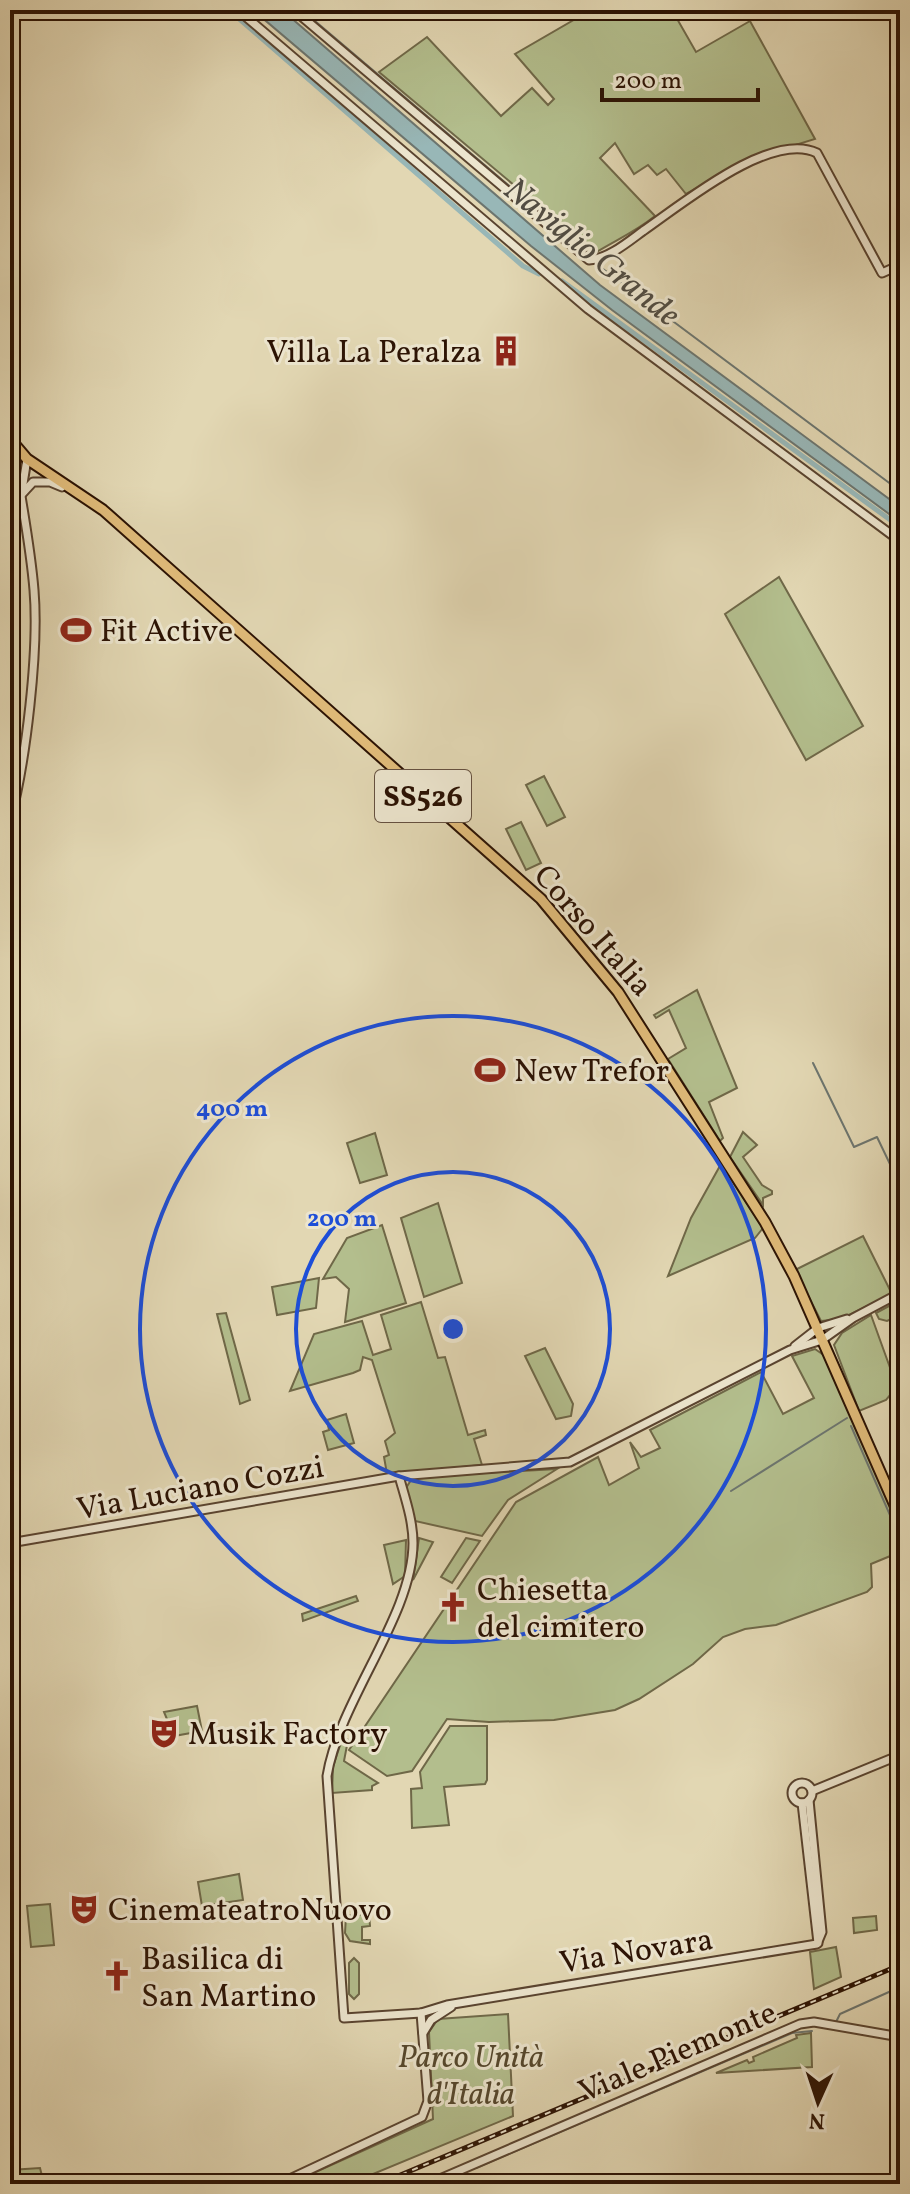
<svg xmlns="http://www.w3.org/2000/svg" width="910" height="2194" viewBox="0 0 910 2194" font-family="Vollkorn,serif">
<style>
.green{fill:#b3be8d;stroke:#6f6848;stroke-width:2}
.water{fill:#98b7b7;stroke:#6c756f;stroke-width:2}
.lines{fill:none;stroke-linecap:round;stroke-linejoin:round}
.stream{stroke:#6c756f;stroke-width:2}
.canal{stroke:#98b7b7;stroke-width:5}
.minor-casing{stroke:#59432f;stroke-width:11}
.major-casing{stroke:#2b1203;stroke-width:13}
.minor{stroke:#ece5ce;stroke-width:7}
.major{stroke:#e1bc7a;stroke-width:9}
.rail-casing{stroke:#2b1203;stroke-width:5}
.rail{stroke:#ece5ce;stroke-width:2;stroke-dasharray:6;stroke-linecap:butt}
.ring{fill:none;stroke:#1d4ed8;stroke-width:4}
.labels{text-anchor:middle;stroke-width:6;stroke-linejoin:round;paint-order:stroke}
.shield{fill:#ece5ce;stroke:#655140;stroke-width:2}
.shield-label{font-size:30px;font-weight:bold;fill:#2b1203}
.poi-label{font-size:32px;fill:#2b1203;stroke:#ece5ce;text-anchor:start}
.street-label{font-size:32px;fill:#2b1203;stroke:#ece5ce}
.park-label{font-size:32px;font-style:italic;fill:#54462c;stroke:#ece5ce}
.water-label{font-size:34px;font-style:italic;fill:#514c42;stroke:#ece5ce}
.centre{fill:#1d4ed8;stroke:#ece5ce;stroke-width:4}
.ring-label{font-size:24px;text-anchor:middle;font-weight:bold;fill:#1d4ed8;stroke:#ece5ce;stroke-width:6;stroke-linejoin:round;paint-order:stroke}
</style>
<rect width="100%" height="100%" fill="#e2d7b3"/>
<filter id="stains"><feTurbulence type="fractalNoise" baseFrequency=".0025" numOctaves="4"/><feColorMatrix values="0 0 0 0 .2 0 0 0 0 .09 0 0 0 0 .02 0 0 0 .5 -.17"/></filter>
<radialGradient id="worn" r=".72"><stop offset=".6" stop-color="#630" stop-opacity="0"/><stop offset="1" stop-color="#630" stop-opacity=".3"/></radialGradient>
<g class="green">
<path d="M591,10h81l24,42 54,-31 65,118 -65,20 -64,35 -20,-25 -9,6 -9,-10 -14,9 -19,-31 -15,15 55,58c-20,16 -39,24 -60,37l-216,-181 48,-35 74,79 31,-28 16,17 6,-6 -39,-45z"/>
<path d="M779,577l84,149 -57,34 -81,-146z"/>
<path d="M544,776l21,41 -18,9 -21,-41z"/>
<path d="M521,822l20,41 -15,7 -20,-41z"/>
<path d="M697,990l40,98 -28,14 14,36 -3,3 -52,-82 18,-11 -17,-38 -13,8 -2,-3z"/>
<path d="M743,1132l14,13 -14,12 19,28 10,6v3l-9,4v7l-33,-48z"/>
<path d="M375,1133l12,42 -27,8 -13,-40z"/>
<path d="M721,1164l42,64 -8,10 -87,38 23,-58z"/>
<path d="M438,1203l24,80 -38,14 -23,-79z"/>
<path d="M382,1225l24,78 -61,19 4,-33 -13,-12 -13,2 24,-41z"/>
<path d="M863,1236l29,58 -51,25 -20,2 -26,-51z"/>
<path d="M319,1278l-3,30 -39,7 -5,-28z"/>
<path d="M900,1300v15l-13,6 -8,-2 -3,-6z"/>
<path d="M421,1302l17,56 7,-1 23,78 17,-5 1,5 -12,4 8,26 -95,9 -3,-17 5,-2 -4,-14 10,-8 -23,-73 -9,-3 -3,13 -7,3 -63,18 24,-57 48,-13 11,34 18,-6 -10,-34z"/>
<path d="M226,1313l24,87 -10,4 -23,-90z"/>
<path d="M871,1315l26,72 -11,13 -27,11 -25,-66 8,-12z"/>
<path d="M545,1348l28,56 -2,12 -15,3 -31,-63z"/>
<path d="M815,1349l10,7 75,172v24l-29,12 1,23 -5,5 -91,33 -31,4 -22,8 -30,27 -54,35 -24,11 -61,10 -65,2 -42,-3 -35,52 -25,5 -38,-26 167,-248 82,-45 11,28 30,-17 -9,-26 11,15 19,-9 -10,-18 111,-58 22,42 31,-16 -22,-42z"/>
<path d="M346,1414l8,29 -26,7 -5,-18 6,-2 -2,-10z"/>
<path d="M557,1469l-49,31 -26,36 -67,-15 -9,-33 7,-11z"/>
<path d="M419,1538l14,4 -20,38z"/>
<path d="M466,1538l14,3 -28,42 -11,-6z"/>
<path d="M406,1540l-1,36 -12,8 -9,-39z"/>
<path d="M356,1596l2,5 -55,20 -1,-7z"/>
<path d="M197,1706l5,25 -28,5 -10,-24z"/>
<path d="M450,1726h37v54l-2,4 -41,3 5,38 -37,3 -1,-39 11,-1 -2,-16z"/>
<path d="M343,1736l5,4 -4,21 34,22 -6,3v4l-40,3 1,-26z"/>
<path d="M239,1874l4,26 -41,6 -4,-24z"/>
<path d="M50,1904l4,41 -23,2 -4,-41z"/>
<path d="M369,1914l1,12 -8,1v13h8v4l-20,-3 -5,-8 1,-17z"/>
<path d="M876,1916l1,14 -23,3 -1,-15z"/>
<path d="M836,1947l5,30 -27,12 -4,-37z"/>
<path d="M354,1958l5,5v31l-5,5 -5,-5v-31z"/>
<path d="M508,2014l5,102 -164,68h-60l144,-65 -4,-87 9,-13z"/>
<path d="M811,2033l1,34 -96,6 31,-13 2,3 5,-2 -1,-4 44,-19 -1,-3z"/>
<path d="M40,2168l4,16h-34v-14z"/>
</g>
<path class="water" d="M253,10h29l318,275 300,222v15l-288,-212 -81,-64z"/>
<g class="lines">
<g class="stream">
<path d="M302,10l290,246"/>
<path d="M595,263l305,228"/>
<path d="M813,1063l41,84 23,-10 23,48"/>
<path d="M851,1426l49,112"/>
<path d="M731,1491l116,-73"/>
<path d="M835,2024l5,-10 60,-27"/>
<path d="M476,2168l316,-135 20,-2"/>
</g>
<g class="canal">
<path d="M229,10l294,256 16,8"/>
<path d="M562,281l338,246"/>
</g>
<g class="minor-casing">
<g id="minor">
<path d="M238,10l350,299 312,232"/>
<path d="M294,10l295,250c19,-1 39,-18 54,-29 38,-26 128,-101 174,-78l65,120 18,-8"/>
<path d="M22,490l5,-31"/>
<path d="M20,496l13,-14h17l12,5"/>
<path d="M10,821c16,-59 29,-171 24,-231 -4,-49 -14,-98 -22,-146"/>
<path d="M795,1346l23,-18 29,-9"/>
<path d="M399,1476c6,22 14,44 14,67 0,72 -74,158 -86,233l17,242 77,-5 26,-8 370,-61 5,-12 -13,-132"/>
<path d="M10,1543l389,-67 171,-14 220,-112 32,-10 31,-22 47,-25"/>
<circle cx="802" cy="1793" r="10"/>
<path d="M812,1791l88,-36"/>
<path d="M802,1803l16,140"/>
<path d="M423,2033l8,-13 20,-13"/>
<path d="M279,2184l143,-67 6,-16 -7,-88"/>
<path d="M428,2184l372,-160 14,-2 86,15"/>
</g>
</g>
<g class="major-casing">
<path id="major" d="M10,439l17,20 76,51 438,389 77,93 147,230 29,54 106,241"/>
</g>
<use href="#minor" class="minor"/>
<use href="#major" class="major"/>
<g class="rail-casing">
<path id="rail" d="M379,2184l521,-219"/>
</g>
<use href="#rail" class="rail"/>
</g>
<g class="ring">
<circle cx="453" cy="1329" r="157"/>
<circle cx="453" cy="1329" r="313"/>
</g>
<defs>
<g id="building-bare" transform="scale(2.4)"><path d="M-4-6H4V6H1V3H-1V6H-4ZM-2.5-4.3h1.7v1.8h-1.7ZM.8-4.3h1.7v1.8H.8ZM-2.5-1h1.7V.8h-1.7ZM.8-1h1.7V.8H.8Z" fill="#8f2418" stroke="#ece5ce" stroke-width="2.5" paint-order="stroke"/></g>
<g id="stadium-bare" transform="scale(2.4)"><path d="M0-5a6.5 5 0 1 0 0 10a6.5 5 0 1 0 0-10ZM-3.5-1.8h7v3.6h-7Z" fill="#8f2418" stroke="#ece5ce" stroke-width="2.5" paint-order="stroke"/></g>
<g id="church-bare" transform="scale(2.4)"><path d="M-1.2-6h2.4v3.5h3.3v2.4h-3.3V6h-2.4V-.1h-3.3v-2.4h3.3Z" fill="#8f2418" stroke="#ece5ce" stroke-width="2.5" paint-order="stroke"/></g>
<g id="theatre-bare" transform="scale(2.4)"><path d="M-5-5.5Q0-4 5-5.5V0Q5 5 0 6Q-5 5-5 0ZM-3.3-2.5H-1v1.5H-3.3ZM1-2.5H3.3v1.5H1ZM-2.8 1Q0 5.5 2.8 1Z" fill="#8f2418" stroke="#ece5ce" stroke-width="2.5" paint-order="stroke"/></g>
</defs>
<g fill-rule="evenodd">
<use href="#building-bare" x="506" y="351"/>
<use href="#stadium-bare" x="76" y="630"/>
<use href="#stadium-bare" x="490" y="1070"/>
<use href="#church-bare" x="453" y="1607"/>
<use href="#theatre-bare" x="164" y="1733"/>
<use href="#theatre-bare" x="84" y="1909"/>
<use href="#church-bare" x="117" y="1976"/>
</g>
<g class="labels">
<rect class="shield" x="375" y="770" width="96" height="52" rx="6"/>
<g class="shield-label">
<text x="423" y="806">SS526</text>
</g>
<g class="poi-label">
<text x="482" y="362" text-anchor="end">Villa La Peralza</text>
<text x="100" y="641">Fit Active</text>
<text x="514" y="1081">New Trefor</text>
<text x="477" y="1600">Chiesetta<tspan x="477" dy="37">del cimitero</tspan></text>
<text x="188" y="1744">Musik Factory</text>
<text x="108" y="1920">CinemateatroNuovo</text>
<text x="141" y="1969">Basilica di<tspan x="141" dy="37">San Martino</tspan></text>
</g>
<g class="street-label">
<text transform="translate(594 930) rotate(49)" y="11">Corso Italia</text>
<text transform="translate(200 1487) rotate(-10)" y="11">Via Luciano Cozzi</text>
<text transform="translate(636 1950) rotate(-9)" y="11">Via Novara</text>
<text transform="translate(677 2051) rotate(-23)" y="11">Viale Piemonte</text>
</g>
<g class="park-label">
<text x="471" y="2067">Parco Unità<tspan x="471" dy="37">d'Italia</tspan></text>
</g>
<g class="water-label">
<text transform="translate(593 251) rotate(39)" y="12">Naviglio Grande</text>
</g>
</g>
<circle cx="453" cy="1329" r="12" class="centre"/>
<g class="ring-label">
<text x="232" y="1116">400 m</text>
<text x="342" y="1226">200 m</text>
</g>
<rect width="910" height="2194" fill="none" stroke="#e2d7b3" stroke-width="40"/>
<rect x="12" y="12" width="886" height="2170" fill="none" stroke="#2b1203" stroke-width="4"/>
<rect x="20" y="20" width="870" height="2154" fill="none" stroke="#2b1203" stroke-width="2"/>
<g transform="translate(818 2102) rotate(183)" stroke="#ece5ce" stroke-width="6" paint-order="stroke">
<path d="M0-6L14 30L0 20L-14 30Z" fill="#2b1203"/>
<text y="-12" font-size="22" font-weight="bold" text-anchor="middle" fill="#2b1203">N</text>
</g>
<path d="M602 88v12h156v-12" fill="none" stroke="#2b1203" stroke-width="4"/>
<text x="614" y="88" font-size="24" fill="#2b1203" stroke="#ece5ce" stroke-width="6" paint-order="stroke">200 m</text>
<rect width="100%" height="100%" filter="url(#stains)"/>
<rect width="100%" height="100%" fill="url(#worn)"/>
</svg>
